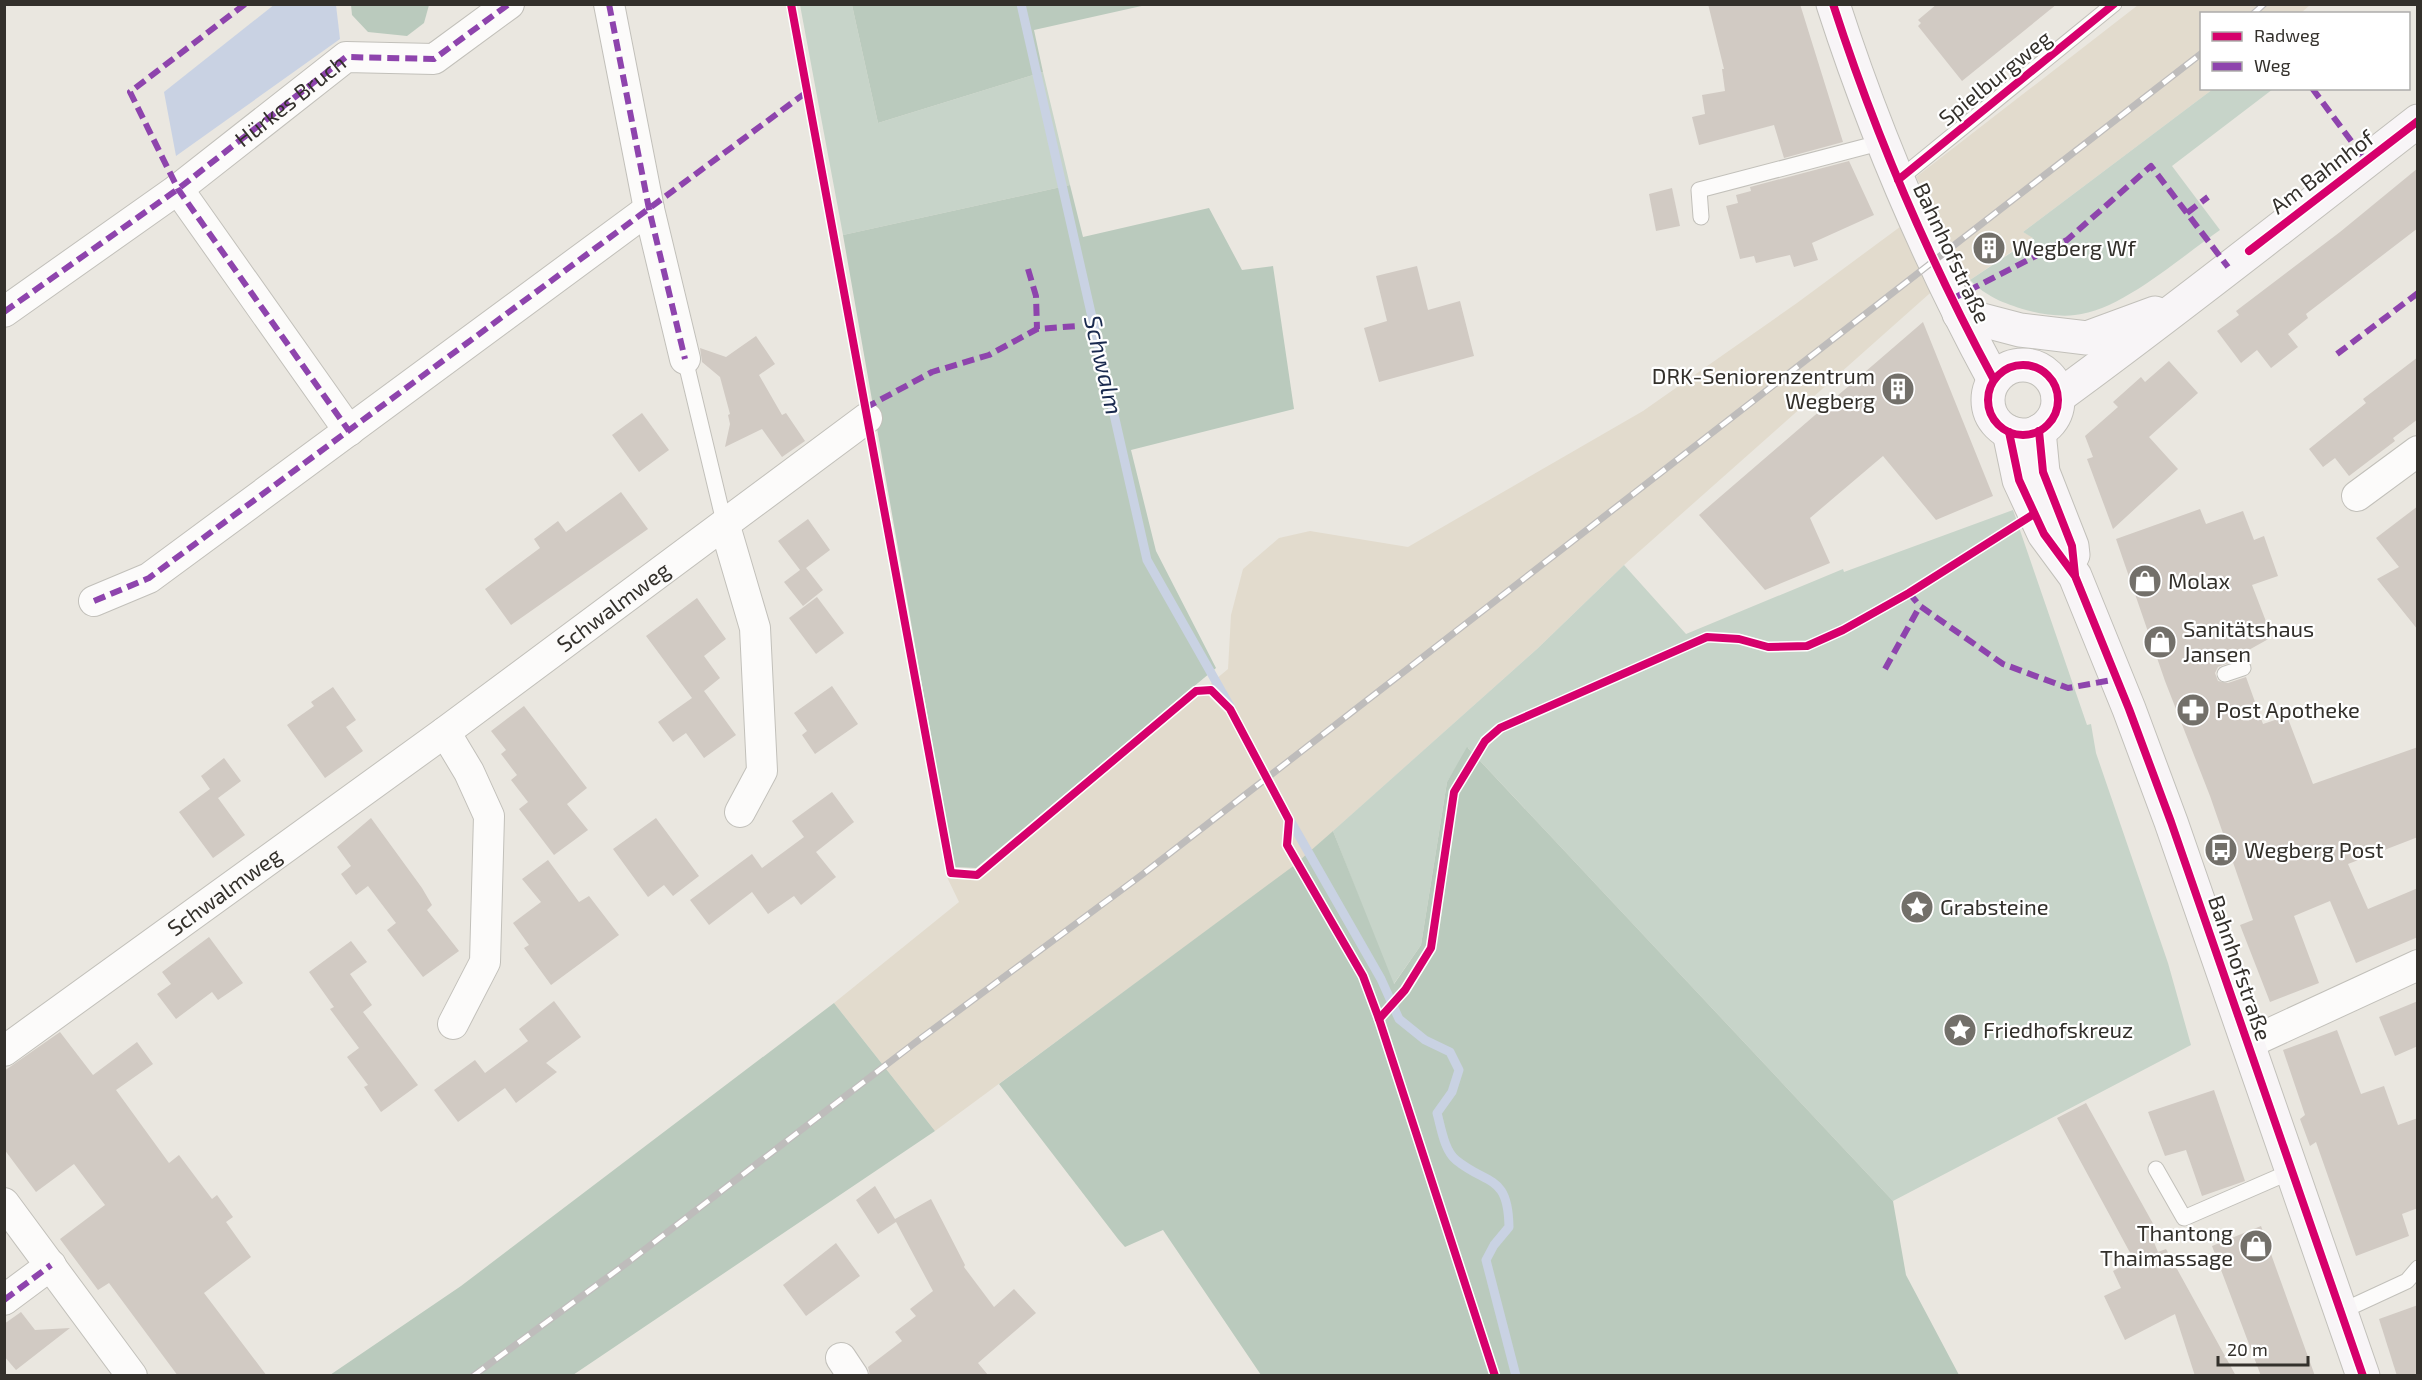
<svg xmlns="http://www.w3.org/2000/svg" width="2422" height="1380" viewBox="0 0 2422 1380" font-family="'Exo 2',sans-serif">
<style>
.built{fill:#e2dbcd}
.green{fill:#c7d4c9}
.forest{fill:#bacabd}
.water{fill:#c9d2e3}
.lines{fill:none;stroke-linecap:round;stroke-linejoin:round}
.stream{stroke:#c9d2e3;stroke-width:9}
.building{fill:#d1cac3}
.lane-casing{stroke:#c2c0ba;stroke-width:17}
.street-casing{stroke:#c2c0ba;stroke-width:32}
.secondary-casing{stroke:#c2c0ba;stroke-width:35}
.lane{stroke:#fcfbfa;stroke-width:15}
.street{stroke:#fcfbfa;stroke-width:30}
.secondary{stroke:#f8f5f7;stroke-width:33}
.rail-casing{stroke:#bebcbb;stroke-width:7}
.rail{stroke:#fff;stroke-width:4.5;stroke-dasharray:14;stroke-linecap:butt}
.quiet{stroke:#8e44ad;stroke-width:6;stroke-dasharray:12 6;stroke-linecap:butt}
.cycleway-casing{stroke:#fff;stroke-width:11}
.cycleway{stroke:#d6006c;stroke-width:8}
.labels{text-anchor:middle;stroke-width:4.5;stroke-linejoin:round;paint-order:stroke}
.street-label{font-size:22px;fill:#33302b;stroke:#fff}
.poi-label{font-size:22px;fill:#33302b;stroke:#fff;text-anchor:start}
.water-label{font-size:24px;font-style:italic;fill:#19294e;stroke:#fff}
</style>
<rect width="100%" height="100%" fill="#eae7e0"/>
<path class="built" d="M2138,5h172l-9,8 -99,1v74l11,1 -190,143 10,5 -63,43 -5,-11 -36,25 -305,271 -87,84 -244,218 -358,264 -101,-128 125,-101 -13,-27 32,4 250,-210 3,-54 12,-46 36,-31 31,-7 98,16 235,-136 154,-108 134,-99 -15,-27z"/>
<g class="green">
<path d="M800,5h52l26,118 165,-51 27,113 -227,50z"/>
<path d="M2213,89h60l-101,77 48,64c-38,26 -99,81 -145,85 -15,2 -35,-1 -49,-5 -23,-7 -39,-13 -56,-30l63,-42 -10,-6z"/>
<path d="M2013,510l74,215 4,-1 5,29 72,210 23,82 -298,156 -425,-453 -21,34 -26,163 -28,40 -60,-154 204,-182 87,-84 62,69 157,-65 1,3z"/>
</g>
<g class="forest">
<path d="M351,5v-1l78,1 -5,18 -17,13 -39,-4 -16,-17z"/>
<path d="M852,5h294l-112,25 9,42 -165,51z"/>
<path d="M1070,185l13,52 126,-29 33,62 31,-4 21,143 -163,41 25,101 60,117 -240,200 -22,-1 -111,-632z"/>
<path d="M1467,747l426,454 13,74 53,100h-698l-98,-145 -38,17 -7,-8 -119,-155 293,-217 41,-36 61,153 27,-39 26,-163z"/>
<path d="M834,1003l101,128 -362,244h-243l131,-89z"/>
</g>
<path class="water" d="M275,4l61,1 4,34 -164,117 -12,-64z"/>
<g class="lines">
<g class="stream">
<path d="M1021,4l126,556 84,148"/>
<path d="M1290,820l91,159 18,40 26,21 25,12 9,18 -7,22 -15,21c4,14 7,37 19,47 32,26 52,14 53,67l-15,18 -8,15 30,116"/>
</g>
</g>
<g class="building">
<path d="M1708,4h92l43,138 -59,16 -10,-33 -75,20 -7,-28 13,-3 -3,-19 23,-4 -3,-22h2z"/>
<path d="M1937,4h120l-95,77 -44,-55 3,-3 -3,-3z"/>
<path d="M1849,161l25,54 -62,28 6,17 -24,7 -4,-12 -34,8 -2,-7 -14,3 -14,-53 12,-3 -2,-8 15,-4 -1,-4z"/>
<path d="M2418,168v60l-112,86 2,4 -20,16 10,13 -27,21 -14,-18 -16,13 -24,-32 22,-16 -3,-4 104,-79z"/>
<path d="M1672,188l8,38 -24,5 -7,-37z"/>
<path d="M1417,266l11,44 32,-9 14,55 -95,26 -15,-54 23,-7 -11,-45z"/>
<path d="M1923,322l70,174 -57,24 -53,-64 -73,62 20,45 -65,27 -66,-75z"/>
<path d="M756,336l19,28 -16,11 23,40 4,-2 19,28 -23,16 -20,-28 -37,18 5,-23 -2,-9 2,-1 -10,-37 -18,-15 -2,-14 26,9z"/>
<path d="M2418,357v62l-25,19 2,3 -46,35 -14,-18 -12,9 -14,-18 57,-46 -3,-4z"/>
<path d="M2169,361l29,32 -49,44 29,32 -65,60 -26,-70 6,-2 -8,-21 33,-29 -5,-5 28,-25 4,5z"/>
<path d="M642,413l27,37 -30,22 -27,-37z"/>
<path d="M621,492l27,37 -137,96 -26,-36 55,-41 -6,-9 24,-18 8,11z"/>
<path d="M2418,506v124l-41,-51 22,-12 -23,-29z"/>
<path d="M2200,509l6,15 37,-13 11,29 10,-4 14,40 -26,9 20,52 -34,19 1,3 -21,8 -3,6 3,8 10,2 18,-6 17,47 24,-8 26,68 105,-37v90l-70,27 20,45 50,-21v49l-62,26 -26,-62 -36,15 25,67 -49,19 -30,-77 13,-5 -43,-124 -45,-115 -49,-142z"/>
<path d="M808,519l22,31 -24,18 17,22 -20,16 -19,-24 16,-12 -22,-29z"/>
<path d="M817,597l27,36 -28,21 -27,-36z"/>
<path d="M697,598l29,41 -22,17 16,22 -16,13 32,44 -32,23 -18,-25 -13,9 -15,-20 34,-24 -46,-62z"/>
<path d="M832,686l26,38 -43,30 -13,-19 5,-4 -13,-18z"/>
<path d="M333,687l23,33 -10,7 17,24 -38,27 -38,-53 27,-19 -3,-4z"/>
<path d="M524,706l63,82 -20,16 21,26 -34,25 -35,-46 9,-7 -17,-22 6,-5 -16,-21 5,-4 -15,-19z"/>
<path d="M224,758l17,23 -23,17 27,37 -32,23 -34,-46 31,-23 -9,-13z"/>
<path d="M832,792l22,30 -38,30 20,25 -35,28 -7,-9 -26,18 -16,-22 -43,33 -19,-25 62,-46 10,14 42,-31 -12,-16z"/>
<path d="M371,818l51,70 10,17 -5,5 32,41 -36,26 -36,-47 9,-7 -28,-37 -12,9 -15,-21 10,-8 -14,-19z"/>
<path d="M656,818l43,58 -26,20 -9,-11 -16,12 -35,-48z"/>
<path d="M548,860l31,42 10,-6 30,39 -68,50 -27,-37 5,-3 -16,-22 28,-21 -19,-23z"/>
<path d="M209,937l34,46 -25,17 -6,-8 -36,27 -19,-25 14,-10 -9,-12z"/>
<path d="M351,941l16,21 -17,12 22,31 -9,7 55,73 -37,27 -17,-25 4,-2 -21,-28 12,-9 -29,-39 4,-2 -25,-35z"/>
<path d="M554,1001l27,36 -35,26 11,9 -41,31 -11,-15 -47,34 -24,-32 41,-30 10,13 43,-32 -9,-12z"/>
<path d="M2418,1001v45l-23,10 -16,-39z"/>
<path d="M2337,1030l24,64 23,-8 14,39 20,-7v90l-16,6 7,22 -53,20 -40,-114 -6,4 -10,-27 5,-4 -22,-65z"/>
<path d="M60,1032l33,43 44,-33 16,22 -37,26 53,73 10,-8 33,44 5,-4 16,22 -7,5 25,35 -47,36 63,83h-89l-69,-93 -11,7 -38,-51 45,-34 -31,-41 -38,28 -32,-43v-78z"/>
<path d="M2214,1090l31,91 -43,15 -16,-46 -21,6 -17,-44z"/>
<path d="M2086,1103l70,126 -6,4 8,19 8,-3 70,127h-41l-20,-62 -50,26 -21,-44 17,-8 -8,-17 21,-11 -77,-142z"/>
<path d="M875,1186l20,33 36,-20 34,66 -1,2 30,40 20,-18 22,24 -58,50 10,12 -118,1 -2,-9 34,-26 -7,-9 21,-16 -6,-7 23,-18 -37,-69 -18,12 -22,-34z"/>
<path d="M2261,1226l15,42 39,108h-54l-49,-130z"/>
<path d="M836,1243l24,33 -54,40 -23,-31z"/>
<path d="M2418,1305v71h-21l-18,-57z"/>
<path d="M21,1312l14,18 35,-2 -54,42 -12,-14v-32z"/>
</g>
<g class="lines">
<g class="lane-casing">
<g id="lane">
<path d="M1898,180l216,-176"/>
<path d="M1701,217l-2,-27 184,-48"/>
<path d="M685,359l40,167"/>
<path d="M2225,674l18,-6"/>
<path d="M2156,1169l28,49 108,-47"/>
<path d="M2340,1312l67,-31 11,-13"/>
</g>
</g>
<g class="street-casing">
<g id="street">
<path d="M609,4l40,205 36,150"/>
<path d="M178,189l171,242"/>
<path id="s1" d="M4,312l174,-123 168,-132 88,2 75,-55"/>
<path d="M2357,496l61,-45"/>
<path d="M725,526l30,102 7,143 -22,41"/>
<path d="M94,601l55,-23 500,-369"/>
<path d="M445,732l24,40 20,44 -4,146 -32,62"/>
<path d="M2247,1044l171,-79"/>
<path id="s2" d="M4,1051l441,-319 422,-314"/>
<path d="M4,1203l128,173"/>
<path d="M4,1300l47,-35"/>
<path d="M841,1358l12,18"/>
</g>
</g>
<g class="secondary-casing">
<g id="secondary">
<path d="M1833,4c42,130 96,256 161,376"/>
<path d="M1959,314l61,16 67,8 68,-25"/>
<circle cx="2023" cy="400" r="35"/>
<path d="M2058,397c122,-89 240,-183 360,-276"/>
<path d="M2039,431l4,41 29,74 1,9"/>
<path d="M2009,432l10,48 25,54 31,42 54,133 42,113 192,554"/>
</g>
</g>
<use href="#lane" class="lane"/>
<use href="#street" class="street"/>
<use href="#secondary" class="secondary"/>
<g class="rail-casing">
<g id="rail">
<path d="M2253,14l11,-10"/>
<path d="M473,1376l158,-116 285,-218 227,-168 1059,-821"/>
</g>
</g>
<use href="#rail" class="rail"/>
<g class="quiet">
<path d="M245,4l-115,88 48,97 171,242"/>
<path d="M609,4l40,205 36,150"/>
<path d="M2312,88l54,73"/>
<path d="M2187,213l21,-16"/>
<path d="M1028,269l8,27 1,33"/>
<path d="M1952,299l115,-59 84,-74 77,101"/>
<path d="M4,312l174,-123 168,-132 88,2 75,-55"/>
<path d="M2337,354l81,-61"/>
<path d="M865,408l67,-36 57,-17 48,-26 41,-3"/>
<path d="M1909,593l11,13 83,58 65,24 49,-9"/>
<path d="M94,601l55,-23 659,-487"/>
<path d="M1885,669l35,-63"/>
<path d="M4,1300l47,-35"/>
</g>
<g class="cycleway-casing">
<g id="cycleway">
<path d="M791,4l160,869 26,2 219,-184 15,-1 19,19 59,111 -2,25 76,131 16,43 116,357"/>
<path d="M1833,4c42,130 96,256 161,376"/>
<path d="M1898,180l216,-176"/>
<path d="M2249,251l169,-130"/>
<circle cx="2023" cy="400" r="35"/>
<path d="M2039,431l4,41 29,74 3,29"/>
<path d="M2009,432l10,48 25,54 31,42 54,133 42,113 192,554"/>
<path d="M1379,1019l26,-29 26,-42 23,-156 31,-51 15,-13 207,-91 32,2 29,8 39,-1 36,-16 66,-37 125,-79"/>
</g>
</g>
<use href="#cycleway" class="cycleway"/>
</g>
<defs>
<g id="building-disc" transform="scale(1.725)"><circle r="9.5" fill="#73706a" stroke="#fff"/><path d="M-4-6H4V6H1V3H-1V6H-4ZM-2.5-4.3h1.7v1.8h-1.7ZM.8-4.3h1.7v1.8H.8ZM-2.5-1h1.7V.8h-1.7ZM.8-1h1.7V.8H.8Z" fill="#fff"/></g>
<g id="shop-disc" transform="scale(1.725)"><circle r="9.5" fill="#73706a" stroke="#fff"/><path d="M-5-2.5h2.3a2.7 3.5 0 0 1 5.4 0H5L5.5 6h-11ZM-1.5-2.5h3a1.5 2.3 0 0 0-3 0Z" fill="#fff"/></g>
<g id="pharmacy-disc" transform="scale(1.725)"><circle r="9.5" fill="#73706a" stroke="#fff"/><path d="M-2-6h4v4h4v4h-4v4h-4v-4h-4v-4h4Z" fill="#fff"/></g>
<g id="bus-disc" transform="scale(1.725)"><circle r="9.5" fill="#73706a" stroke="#fff"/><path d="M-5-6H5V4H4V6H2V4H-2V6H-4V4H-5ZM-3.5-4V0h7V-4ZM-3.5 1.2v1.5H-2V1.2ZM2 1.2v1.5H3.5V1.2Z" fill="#fff"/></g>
<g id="sight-disc" transform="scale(1.725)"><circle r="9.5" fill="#73706a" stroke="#fff"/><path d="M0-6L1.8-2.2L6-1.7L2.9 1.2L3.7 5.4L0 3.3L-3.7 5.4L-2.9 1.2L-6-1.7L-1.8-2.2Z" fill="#fff"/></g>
</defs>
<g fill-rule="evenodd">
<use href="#building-disc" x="1989" y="248"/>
<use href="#building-disc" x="1898" y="389"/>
<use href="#shop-disc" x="2145" y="581"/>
<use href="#shop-disc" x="2160" y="642"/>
<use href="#pharmacy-disc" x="2193" y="710"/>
<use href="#bus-disc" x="2221" y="850"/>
<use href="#sight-disc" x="1917" y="907"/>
<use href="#sight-disc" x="1960" y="1030"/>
<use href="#shop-disc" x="2256" y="1246"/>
</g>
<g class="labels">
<g class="street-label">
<text transform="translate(1995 78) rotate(-39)" y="8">Spielburgweg</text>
<text dy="8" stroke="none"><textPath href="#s1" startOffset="356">Hürkes Bruch</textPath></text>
<text transform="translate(2322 172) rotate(-37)" y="8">Am Bahnhof</text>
<text transform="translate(1952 253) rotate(65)" y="8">Bahnhofstraße</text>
<text dy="8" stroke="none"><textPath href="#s2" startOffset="754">Schwalmweg</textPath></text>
<text dy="8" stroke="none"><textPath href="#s2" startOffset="272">Schwalmweg</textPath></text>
<text transform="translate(2240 968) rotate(71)" y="8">Bahnhofstraße</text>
</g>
<g class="poi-label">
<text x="2012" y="256">Wegberg Wf</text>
<text x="1875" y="384" text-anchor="end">DRK-Seniorenzentrum<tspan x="1875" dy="25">Wegberg</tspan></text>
<text x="2168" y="589">Molax</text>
<text x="2183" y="637">Sanitätshaus<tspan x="2183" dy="25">Jansen</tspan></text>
<text x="2216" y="718">Post Apotheke</text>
<text x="2244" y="858">Wegberg Post</text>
<text x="1940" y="915">Grabsteine</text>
<text x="1983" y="1038">Friedhofskreuz</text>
<text x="2233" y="1241" text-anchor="end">Thantong<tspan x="2233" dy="25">Thaimassage</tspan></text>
</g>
<g class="water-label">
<text transform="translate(1103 365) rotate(77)" y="8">Schwalm</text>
</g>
</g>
<rect width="2422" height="1380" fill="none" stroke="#33302b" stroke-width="12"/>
<rect x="2200" y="12" width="210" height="78" fill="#ffffff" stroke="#adacaa" stroke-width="1.5"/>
<rect x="2212" y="32" width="30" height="9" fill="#d6006c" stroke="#adacaa" stroke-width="1.5"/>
<text x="2254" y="42" font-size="18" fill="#33302b">Radweg</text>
<rect x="2212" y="62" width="30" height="9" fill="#8e44ad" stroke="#adacaa" stroke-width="1.5"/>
<text x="2254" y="72" font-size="18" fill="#33302b">Weg</text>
<path d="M2218 1356v9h90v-9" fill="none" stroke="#33302b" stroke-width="3"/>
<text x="2227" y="1356" font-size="18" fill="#33302b" stroke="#ffffff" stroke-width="4.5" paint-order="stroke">20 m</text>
</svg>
